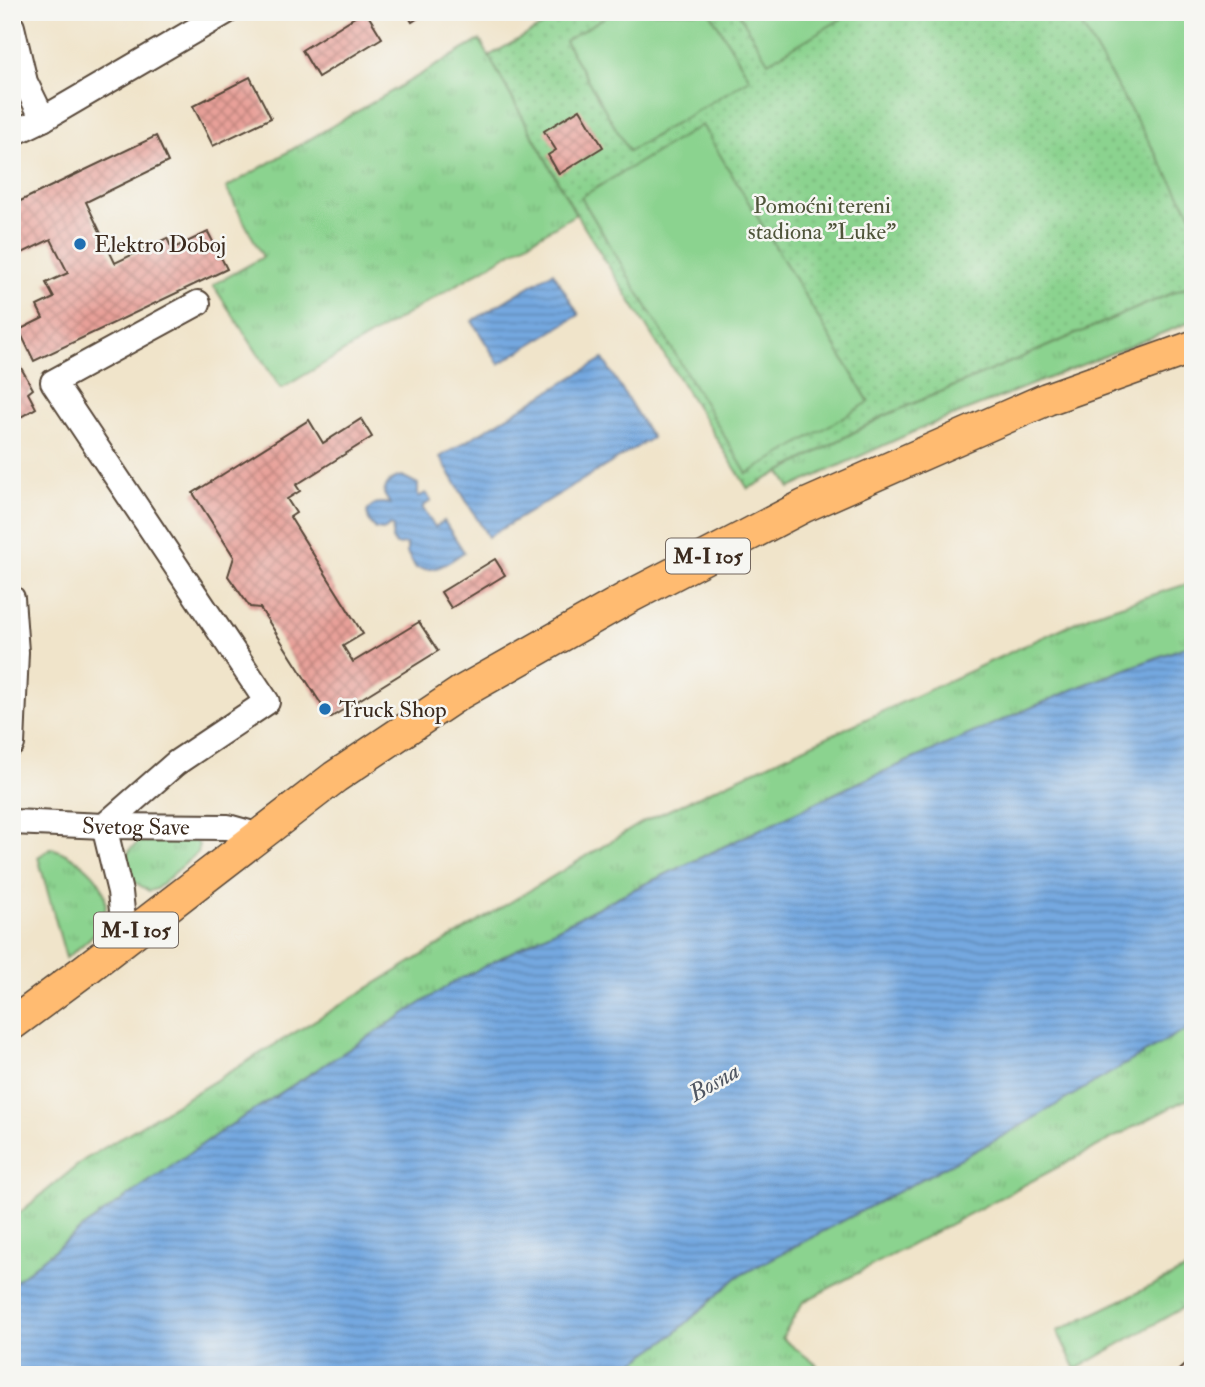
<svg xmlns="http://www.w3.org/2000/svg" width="1205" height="1387" viewBox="0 0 1205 1387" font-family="'IM FELL Double Pica',serif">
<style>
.grass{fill:url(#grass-tufts);stroke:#637e56;stroke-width:2}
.park{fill:url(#park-dots);stroke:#637e56;stroke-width:2}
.garden{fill:#8bd38f;stroke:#637e56;stroke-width:2}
.water{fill:url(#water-rules);stroke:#58697f;stroke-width:2}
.building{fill:url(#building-cross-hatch)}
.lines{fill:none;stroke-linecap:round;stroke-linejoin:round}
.minor-casing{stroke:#564638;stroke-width:28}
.major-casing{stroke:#564638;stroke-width:35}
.minor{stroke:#fff;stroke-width:24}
.major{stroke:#ffbb71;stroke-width:32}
.poi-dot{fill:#1f6fb2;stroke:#f6f6f2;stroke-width:2.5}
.labels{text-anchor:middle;stroke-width:5;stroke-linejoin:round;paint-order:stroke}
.shield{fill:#f6f6f2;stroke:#73675e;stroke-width:2}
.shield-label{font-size:21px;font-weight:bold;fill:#3b2a1e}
.park-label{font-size:23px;fill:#4f543a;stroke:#f6f6f2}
.poi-label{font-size:23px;fill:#3b2a1e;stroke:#f6f6f2;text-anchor:start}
.street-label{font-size:23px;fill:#3b2a1e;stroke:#f6f6f2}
.water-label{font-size:24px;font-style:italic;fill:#4f5662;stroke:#f6f6f2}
</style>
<defs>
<pattern id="grass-tufts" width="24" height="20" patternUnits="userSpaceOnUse" patternTransform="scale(1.75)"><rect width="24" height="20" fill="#8bd38f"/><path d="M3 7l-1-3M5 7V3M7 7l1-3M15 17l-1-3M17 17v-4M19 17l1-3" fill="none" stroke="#79b57b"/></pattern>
<pattern id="park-dots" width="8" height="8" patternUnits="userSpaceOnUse" patternTransform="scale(1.75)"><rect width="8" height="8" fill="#8bd38f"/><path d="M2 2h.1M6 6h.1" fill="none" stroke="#79b57b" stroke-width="1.8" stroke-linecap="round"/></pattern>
<pattern id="water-rules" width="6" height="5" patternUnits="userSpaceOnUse" patternTransform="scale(1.75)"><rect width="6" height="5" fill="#74a8e0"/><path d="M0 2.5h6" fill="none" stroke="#6089b5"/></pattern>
<pattern id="building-cross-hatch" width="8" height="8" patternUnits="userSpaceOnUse" patternTransform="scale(1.75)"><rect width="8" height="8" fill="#e8a099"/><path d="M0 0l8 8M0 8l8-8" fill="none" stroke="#bd837c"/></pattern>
</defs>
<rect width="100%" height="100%" fill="#f6f6f2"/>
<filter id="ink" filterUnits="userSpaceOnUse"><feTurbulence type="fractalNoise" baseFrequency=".0143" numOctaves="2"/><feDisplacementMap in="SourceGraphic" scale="14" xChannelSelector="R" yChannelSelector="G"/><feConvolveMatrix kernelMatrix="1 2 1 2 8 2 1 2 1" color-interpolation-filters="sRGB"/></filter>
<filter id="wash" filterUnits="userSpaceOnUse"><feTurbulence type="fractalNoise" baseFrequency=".00686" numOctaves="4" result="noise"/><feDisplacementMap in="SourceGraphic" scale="28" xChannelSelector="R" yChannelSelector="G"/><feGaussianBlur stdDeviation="1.57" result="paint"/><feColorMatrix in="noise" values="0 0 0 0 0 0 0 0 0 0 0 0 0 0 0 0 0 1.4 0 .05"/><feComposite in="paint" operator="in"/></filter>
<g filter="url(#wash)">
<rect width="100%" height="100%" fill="#f0e4ca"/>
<g class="grass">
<path d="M480,40l96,174 -295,175 -68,-104 50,-28 -37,-69z"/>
<path d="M1193,284v37l-271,107 -132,60 -10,-16 104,-56z"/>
<path d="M1193,582v62l-112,42 -228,99 -233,111 -166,86 -231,148 -141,98 -70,56v-65l72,-59 559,-338 450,-208z"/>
<path d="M142,840l53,1 4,3 -2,9 -41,36 -7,2 -18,-11 -4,-24 3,-7z"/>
<path d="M52,848c32,12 69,40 47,79 -7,12 -22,22 -33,31l-28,-101z"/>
<path d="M1193,1029v69l-12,4 -378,200 -21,36 35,27 -7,10h-194l57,-40 64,-58 268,-142 172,-101z"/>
<path d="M1193,1266v36l-117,67 -19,-38z"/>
</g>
<path class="park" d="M567,12h626v272l-309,132 -136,73 -172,-275 -87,-158z"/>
<g class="garden">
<path d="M614,12h96l40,67 -121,72 -64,-110z"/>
<path d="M738,12h115l-85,50z"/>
<path d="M1074,12h119v206z"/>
<path d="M702,125l167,277 -122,72 -166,-277z"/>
</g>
<g class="water">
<path d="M553,272l26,43 -80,49 -27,-43z"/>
<path d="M603,359l49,79 -164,99 -48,-80z"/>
<path d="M402,476l16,8v13l8,-4 5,8 -9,6 13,20 9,-6 20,31c-17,11 -27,21 -48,16l-9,-15v-9l-11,1 -4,-6 1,-13 -3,-1 -6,5 -8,-1 -7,-8 -2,-9c6,-10 12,-10 23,-8l-6,-10c2,-11 6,-15 18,-18z"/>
<path d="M1193,644v385l-16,5 -172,101 -268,142 -64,58 -57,40h-604v-91l70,-56 141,-98 231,-148 166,-86 233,-111 228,-99z"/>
</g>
<g id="blocks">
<g class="building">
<path d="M363,12h3l16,26 -64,39 -16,-27z"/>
<path d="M406,12h21l-15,10z"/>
<path d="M250,77l21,41 -58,28 -20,-40z"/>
<path d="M580,109l23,38 -44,27 -11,-19 8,-5 -12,-19z"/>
<path d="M156,136l12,26 -82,40 29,61 52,-25 5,11 36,-17 19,37 -193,92 -15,-31 24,-12 -6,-12 17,-8 -8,-15 22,-10 -17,-34 -39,19v-53z"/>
<path d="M12,352l21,37 -5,4 8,15 -24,14z"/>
<path d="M361,419l11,18 -76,48 4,6 -13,8 9,14 -6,4 73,117 -20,12 10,16 66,-40 19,29 -108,67 -70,-110 -10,-1 -22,-31 6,-19 -41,-64 116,-73 14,23z"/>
<path d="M495,559l10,16 -54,33 -10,-16z"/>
<path d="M1188,1362l5,6v7h-20z"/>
</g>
</g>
</g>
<g filter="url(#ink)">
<use href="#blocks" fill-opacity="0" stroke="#564638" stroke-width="2"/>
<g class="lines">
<g class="minor-casing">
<g id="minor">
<path d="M12,27l13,55 18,37"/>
<path d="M12,134l31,-15 183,-107"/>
<path d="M12,598l4,54 -4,92"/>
<path id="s1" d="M12,822l92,4 124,1 32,9"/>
<path d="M125,939l-5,-47 -16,-66 72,-63 91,-61 -214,-320 145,-79"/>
</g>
</g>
<g class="major-casing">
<path id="major" d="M12,1024l73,-54 250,-193 125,-84 169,-96 175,-91 243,-107 146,-52"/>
</g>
<use href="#minor" class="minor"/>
<use href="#major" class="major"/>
</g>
</g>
<g class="poi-dot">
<circle cx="80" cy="244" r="7"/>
<circle cx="325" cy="709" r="7"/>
</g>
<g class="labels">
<g class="shield">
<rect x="666" y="538.5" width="84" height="35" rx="5"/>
<rect x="94" y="912.5" width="84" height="35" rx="5"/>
</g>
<g class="shield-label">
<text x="708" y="563">M-I 105</text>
<text x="136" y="937">M-I 105</text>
</g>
<g class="park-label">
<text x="822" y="213">Pomoćni tereni<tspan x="822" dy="26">stadiona "Luke"</tspan></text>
</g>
<g class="poi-label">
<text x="94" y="252">Elektro Doboj</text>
<text x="339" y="717">Truck Shop</text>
</g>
<g class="street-label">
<text dy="8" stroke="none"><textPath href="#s1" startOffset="124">Svetog Save</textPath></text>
</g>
<g class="water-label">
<text transform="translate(714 1082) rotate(-30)" y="8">Bosna</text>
</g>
</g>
<rect width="1205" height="1387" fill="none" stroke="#f6f6f2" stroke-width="42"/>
</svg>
